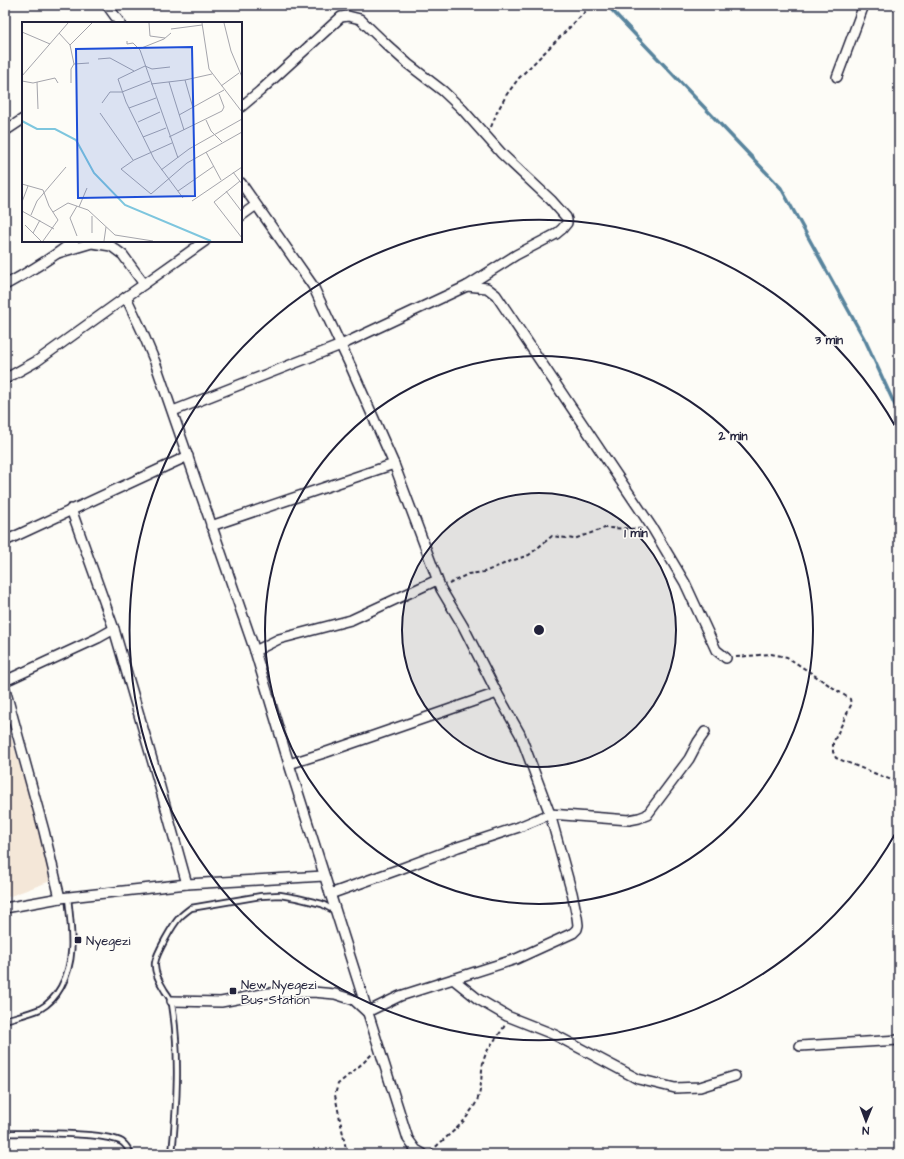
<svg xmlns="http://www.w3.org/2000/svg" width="904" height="1159" viewBox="0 0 904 1159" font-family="'Architects Daughter',sans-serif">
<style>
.built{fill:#f4e7d8}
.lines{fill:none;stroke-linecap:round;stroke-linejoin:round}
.stream{stroke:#59849d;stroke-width:3.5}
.lane-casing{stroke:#22223b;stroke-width:8}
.street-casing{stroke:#22223b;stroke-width:12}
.path{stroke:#22223b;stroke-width:2;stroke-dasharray:4 3;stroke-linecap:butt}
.lane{stroke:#fdfcf7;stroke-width:4.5}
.street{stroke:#fdfcf7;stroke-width:9}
.ring{fill:none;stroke:#22223b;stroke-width:2}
.poi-dot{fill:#22223b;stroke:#fdfcf7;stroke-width:1.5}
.labels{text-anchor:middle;stroke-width:3;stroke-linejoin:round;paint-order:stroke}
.poi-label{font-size:13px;fill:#22223b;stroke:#fdfcf7;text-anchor:start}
.inset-river{fill:none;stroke:#7ec6de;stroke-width:2}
.inset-road{fill:none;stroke:#a5a5ac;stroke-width:1}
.view{fill:#1d4ed8;fill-opacity:0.15;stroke:#1d4ed8;stroke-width:2}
.inset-edge{fill:none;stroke:#22223b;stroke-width:2}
.centre{fill:#22223b;stroke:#fdfcf7;stroke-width:2}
.ring-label{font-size:12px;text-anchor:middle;font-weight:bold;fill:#22223b;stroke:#fdfcf7;stroke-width:3;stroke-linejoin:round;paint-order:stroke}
</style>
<rect width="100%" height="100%" fill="#fdfcf7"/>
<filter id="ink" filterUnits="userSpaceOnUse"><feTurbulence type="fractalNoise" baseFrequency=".025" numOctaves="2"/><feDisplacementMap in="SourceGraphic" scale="8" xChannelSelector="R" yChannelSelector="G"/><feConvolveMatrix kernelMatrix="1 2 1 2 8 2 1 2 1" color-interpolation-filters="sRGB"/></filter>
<g filter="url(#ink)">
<path class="built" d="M5,718l51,161 -51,19z"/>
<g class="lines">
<path class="stream" d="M607,5l174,183 85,154 33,72"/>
<g class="lane-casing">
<g id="lane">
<path d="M5,1020c10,-3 26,-7 35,-11 9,-5 16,-13 21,-22 16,-30 10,-58 7,-90"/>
<path d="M5,1133c33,1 66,-1 99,4 5,1 13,2 18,5 4,3 7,8 9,12"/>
<path d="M172,1154c5,-50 8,-100 0,-150 -1,-5 -4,-9 -7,-13 -5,-8 -11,-19 -10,-28 1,-9 18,-39 25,-46 3,-3 7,-6 11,-9l70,-12 19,-1 17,3 25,6 13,7"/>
</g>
</g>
<g class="street-casing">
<g id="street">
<path d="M107,5l13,18"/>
<path d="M837,77l27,-72"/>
<path d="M5,131l18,-12"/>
<path d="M241,216l15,-11"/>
<path d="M58,253l34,-10 19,3 12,9 21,29"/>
<path d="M5,285c24,-13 47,-27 69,-44"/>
<path d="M467,286l20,2 9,7 157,234 32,54 31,67 10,8"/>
<path d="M126,297l16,34 13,31 100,289 34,113 119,375 8,11 7,4"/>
<path d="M5,379l32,-18 89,-64 79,-56"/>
<path d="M173,411l168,-66 126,-59 49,-31 40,-21 6,-5 5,-6v-3l-1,-3 -15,-17 -49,-46 -40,-45 -19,-18 -35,-27 -22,-20 -26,-25 -12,-3 -7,1 -81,74 -19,16"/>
<path d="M71,509l43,120 44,151 29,104"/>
<path d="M211,526l183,-62"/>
<path d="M5,541l183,-85"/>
<path d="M255,651l24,-12 72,-19 86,-40"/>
<path d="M5,681l93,-43 16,-9"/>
<path d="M5,689l39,142 16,67"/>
<path d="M289,764l35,-11 173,-60"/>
<path d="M330,894l70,-25 58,-22 61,-20 31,-13 79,6 10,-2 8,-3 42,-56 9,-17 7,-10"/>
<path d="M5,908l55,-10 127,-14 137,-8"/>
<path d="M453,979l25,20 29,17 48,19 83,44 37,9 25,-1 35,-11"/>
<path d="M172,1001l49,1 47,-9 45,-1 22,2 19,6 13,12 33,-16 116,-37 57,-26 4,-4 1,-4 -1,-8 -5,-24 -22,-79 -30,-80 -23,-41 -34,-67 -22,-37 -47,-125 -43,-97 -38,-81 -72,-103"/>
<path d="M800,1046l99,-6"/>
</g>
</g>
<g class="path">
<path d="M491,127l6,-15 10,-18 12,-16 73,-73"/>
<path d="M449,584l19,-10 16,-2 27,-11 18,-6 23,-19 22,3 31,-11 37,1"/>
<path d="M736,657l35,-3 16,3 63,42 1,6 -18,38v9l3,6 63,25"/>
<path d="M431,1152c13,-15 29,-23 39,-40 5,-6 9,-14 10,-22 2,-10 1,-21 4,-31 4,-14 14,-21 21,-34"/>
<path d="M347,1154l-12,-59 3,-11 26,-22 8,-8"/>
</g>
<use href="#lane" class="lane"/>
<use href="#street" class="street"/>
</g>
</g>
<circle cx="539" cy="630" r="137" fill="#22223b" fill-opacity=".12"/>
<g class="ring">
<circle cx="539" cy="630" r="137"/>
<circle cx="539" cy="630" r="274"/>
<path d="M898 829A410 410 0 1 1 898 431"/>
</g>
<g class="poi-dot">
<rect x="74" y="936" width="8" height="8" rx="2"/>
<rect x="229" y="987" width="8" height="8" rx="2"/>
</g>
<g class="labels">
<g class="poi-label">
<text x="86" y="945">Nyegezi</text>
<text x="241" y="989">New Nyegezi<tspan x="241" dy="15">Bus Station</tspan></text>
</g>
</g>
<g transform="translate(22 22)">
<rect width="220" height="220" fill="#fdfcf7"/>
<path class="inset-river" d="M0,99l15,8h18l21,11 18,33 31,32 86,36"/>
<path class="inset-road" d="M127,1l1,13 15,2M180,1l7,46 33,43M202,1l7,28 11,26M149,7l31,-4M0,10l28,12M37,11l11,12 22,-22M105,19v3l6,-1 7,7 38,108M48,23l4,19 -3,5v14M117,27l25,-10 7,-6M76,37l12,-1 24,13M52,42l15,-1M148,45l-18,2 -7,-3 -27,13 8,23 28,57 29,39M0,54l46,-53M163,58l8,28M0,59l11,2 22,-5 3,5M15,60l1,27M147,60l15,48M129,62l34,-4 27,-6M199,64l18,-13M80,81l8,-11h12l28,-11M107,86l27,-10M78,91l33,47M157,93l45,-25M184,98l5,11 11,11M116,100l22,-10M121,115l23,-9M147,115l53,-26 2,-4 -5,-13M150,121l-38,17 -13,9 30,25 36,-31 55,-31M184,130l15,28M139,148l28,-21 53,-30M211,150l9,12M218,159l-26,21 28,36M0,162l21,6 6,16 9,14 -15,21M156,169l36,-25M204,169l16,21M170,179l50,-34M0,180l6,-16M55,184l-7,12 7,18M57,185l8,-19M0,189l32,18M31,190l15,-9 20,7 27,25 38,6M9,193l6,-14 29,-34M70,194v17M3,203l16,16M11,211l7,-13M82,219l2,-14"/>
<path class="view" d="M170,25l3,149 -117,2 -2,-149z"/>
<rect width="220" height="220" class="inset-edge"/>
</g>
<circle cx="539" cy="630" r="6" class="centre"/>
<g class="ring-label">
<text x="829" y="344">3 min</text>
<text x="733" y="440">2 min</text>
<text x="636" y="537">1 min</text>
</g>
<rect width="904" height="1159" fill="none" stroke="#fdfcf7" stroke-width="20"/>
<rect x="10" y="10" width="884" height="1139" fill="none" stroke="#22223b" stroke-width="1.5" filter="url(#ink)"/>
<g transform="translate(866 1121) rotate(181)" stroke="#fdfcf7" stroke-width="3" paint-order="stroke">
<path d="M0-3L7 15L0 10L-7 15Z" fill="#22223b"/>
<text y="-6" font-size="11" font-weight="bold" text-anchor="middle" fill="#22223b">N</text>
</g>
</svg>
